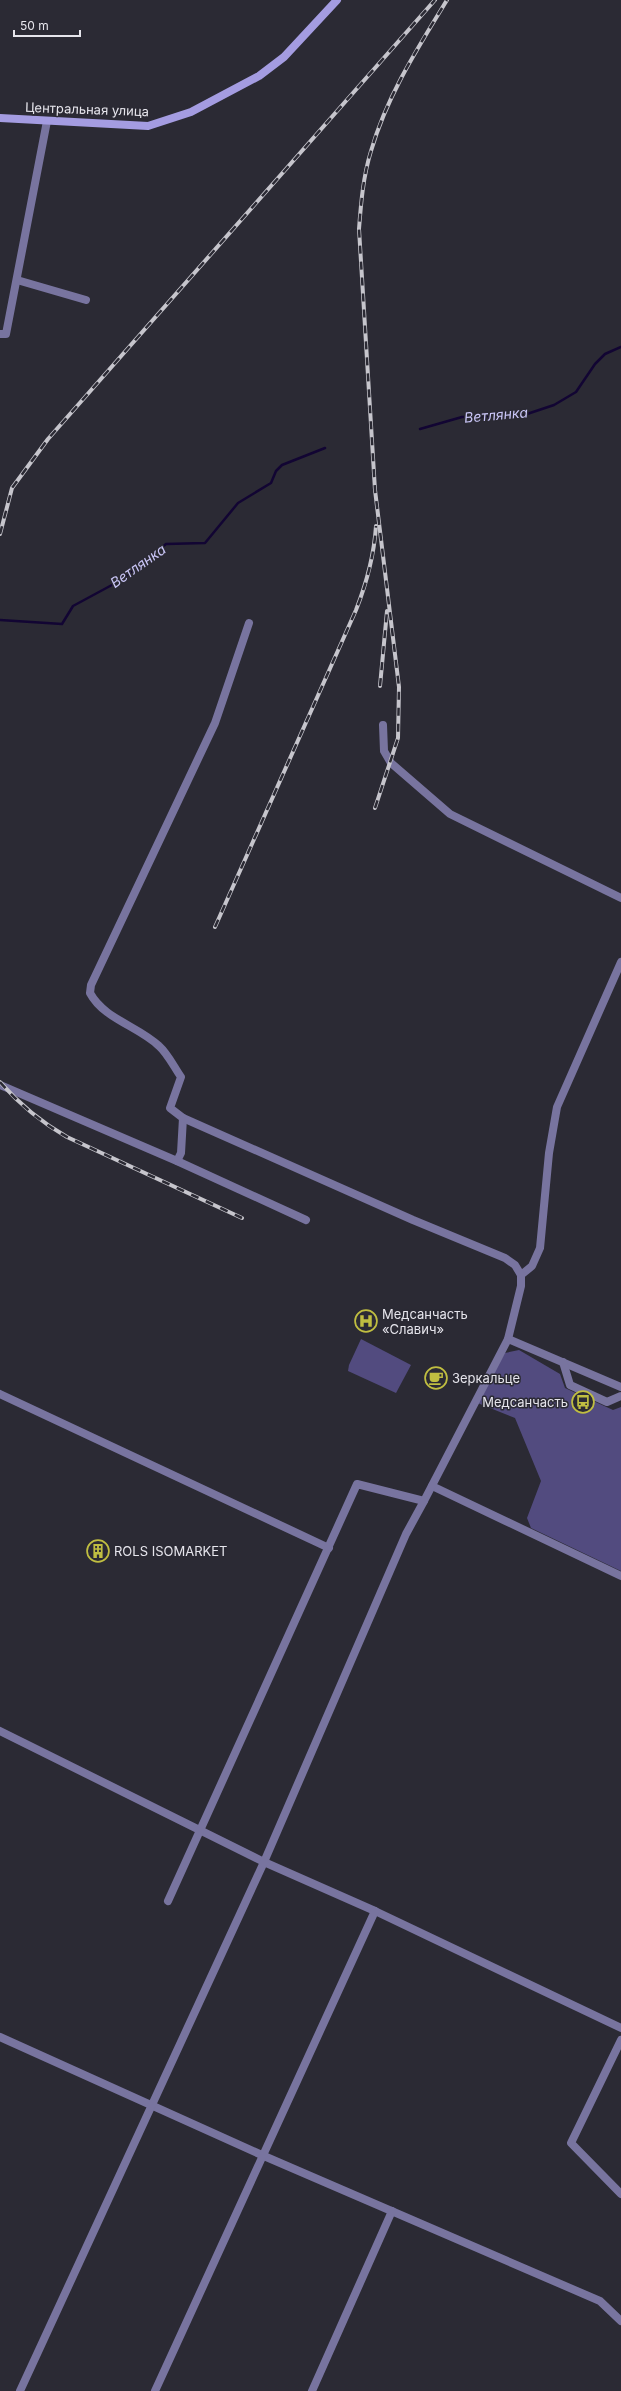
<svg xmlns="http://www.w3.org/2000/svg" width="621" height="2391" viewBox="0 0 621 2391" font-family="Inter,sans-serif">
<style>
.forest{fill:#524b7f}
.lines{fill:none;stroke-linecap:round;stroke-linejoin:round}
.stream{stroke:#120533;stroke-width:2.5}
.street{stroke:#78749f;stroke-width:8}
.secondary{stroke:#a49ce1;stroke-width:8}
.rail-casing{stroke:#c6c5cc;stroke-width:4}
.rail{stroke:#2b2a34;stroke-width:2.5;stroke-dasharray:8;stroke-linecap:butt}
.labels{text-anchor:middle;stroke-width:3;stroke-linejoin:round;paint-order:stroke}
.street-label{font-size:13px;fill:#e6e5ec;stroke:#2b2a34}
.poi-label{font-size:13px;fill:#e6e5ec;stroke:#2b2a34;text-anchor:start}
.water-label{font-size:14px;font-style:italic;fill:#cac6f7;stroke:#2b2a34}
</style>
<rect width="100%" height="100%" fill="#2b2a34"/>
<g class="forest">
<path d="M361,1339l50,26 -15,28 -48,-22 1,-6z"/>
<path d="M519,1350l41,24 5,14 48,22 8,-3v164l-90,-43 -4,-10 14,-37 -26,-63 -40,-16 30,-49z"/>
</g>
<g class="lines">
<g class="stream">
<path d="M420,429l42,-12 62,-2 30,-10 22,-13 19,-28 10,-10 16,-7"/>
<path d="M0,620l62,4 11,-18 50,-27 43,-35 39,-1 33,-40 33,-20 5,-12 6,-6 43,-17"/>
</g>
<g class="street">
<path d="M17,280l69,20"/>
<path d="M0,334h6l41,-213"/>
<path d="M383,725l1,26 7,12 59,51 171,84"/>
<path d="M0,1085l177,76 129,59"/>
<path d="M177,1161l4,-8 2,-35 -13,-10 11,-31c-7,-10 -13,-23 -22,-31 -21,-20 -55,-27 -69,-53l1,-8 124,-262 34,-100"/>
<path d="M521,1275l11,-9 8,-18 9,-95 8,-46 64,-145"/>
<path d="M508,1339l113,48"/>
<path d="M563,1362l7,23 37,17 14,-6"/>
<path d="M0,1394l329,154"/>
<path d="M432,1486l189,90"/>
<path d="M0,1731l264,131 111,49 246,117"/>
<path d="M168,1901l189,-417 67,17 84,-162 13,-53v-11l-6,-10 -10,-7 -92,-38 -230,-102"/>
<path d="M0,2037l264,119 336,145 21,20"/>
<path d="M621,2040l-50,103 50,51"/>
<path d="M20,2391l244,-529 142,-328 18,-33"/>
<path d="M155,2391l220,-480"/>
<path d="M312,2391l80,-180"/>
</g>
<path class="secondary" d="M0,118l148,8 43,-14 68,-36 25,-19 53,-57"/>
<g class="rail-casing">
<g id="rail">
<path d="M0,534l12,-46 36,-49 387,-439"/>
<path d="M380,686l7,-75"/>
<path d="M375,808l23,-70 1,-51 -24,-197 -16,-261c2,-26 4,-52 12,-78 16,-55 46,-102 76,-151"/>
<path d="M215,927l141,-317c11,-28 18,-54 20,-84"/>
<path d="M0,1082c20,23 41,40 67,55l175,81"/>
</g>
</g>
<use href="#rail" class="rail"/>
</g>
<defs>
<g id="hospital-ring" transform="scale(1.15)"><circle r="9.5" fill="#2b2a34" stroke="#c0be41" stroke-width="1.5"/><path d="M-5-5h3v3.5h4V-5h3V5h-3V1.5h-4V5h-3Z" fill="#c0be41"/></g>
<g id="cafe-ring" transform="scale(1.15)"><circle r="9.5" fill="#2b2a34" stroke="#c0be41" stroke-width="1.5"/><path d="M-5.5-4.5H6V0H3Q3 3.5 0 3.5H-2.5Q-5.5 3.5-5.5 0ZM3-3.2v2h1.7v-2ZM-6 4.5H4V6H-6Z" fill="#c0be41"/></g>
<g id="bus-ring" transform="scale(1.15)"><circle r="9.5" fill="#2b2a34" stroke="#c0be41" stroke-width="1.5"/><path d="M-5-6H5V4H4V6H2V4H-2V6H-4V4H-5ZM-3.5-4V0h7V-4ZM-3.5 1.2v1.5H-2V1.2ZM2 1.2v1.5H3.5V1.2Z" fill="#c0be41"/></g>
<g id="building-ring" transform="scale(1.15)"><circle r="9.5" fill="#2b2a34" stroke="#c0be41" stroke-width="1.5"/><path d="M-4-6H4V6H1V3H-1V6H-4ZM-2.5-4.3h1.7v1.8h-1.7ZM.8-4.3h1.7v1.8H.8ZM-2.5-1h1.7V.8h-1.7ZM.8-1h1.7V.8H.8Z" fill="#c0be41"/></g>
</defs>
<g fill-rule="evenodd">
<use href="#hospital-ring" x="366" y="1321"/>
<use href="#cafe-ring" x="436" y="1378"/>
<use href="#bus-ring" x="583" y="1402"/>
<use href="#building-ring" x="98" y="1551"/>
</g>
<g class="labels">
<g class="street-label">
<text transform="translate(87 109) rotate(2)" y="5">Центральная улица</text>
</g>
<g class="poi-label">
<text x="382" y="1319">Медсанчасть<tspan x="382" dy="15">«Славич»</tspan></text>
<text x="452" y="1383">Зеркальце</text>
<text x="568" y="1407" text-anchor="end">Медсанчасть</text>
<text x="114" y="1556">ROLS ISOMARKET</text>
</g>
<g class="water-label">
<text transform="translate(496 415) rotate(-5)" y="5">Ветлянка</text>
<text transform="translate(138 566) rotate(-35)" y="5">Ветлянка</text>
</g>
</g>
<path d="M14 30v6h66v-6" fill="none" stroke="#e6e5ec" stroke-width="2"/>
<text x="20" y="30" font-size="12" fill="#e6e5ec" stroke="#2b2a34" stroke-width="3" paint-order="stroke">50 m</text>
</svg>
